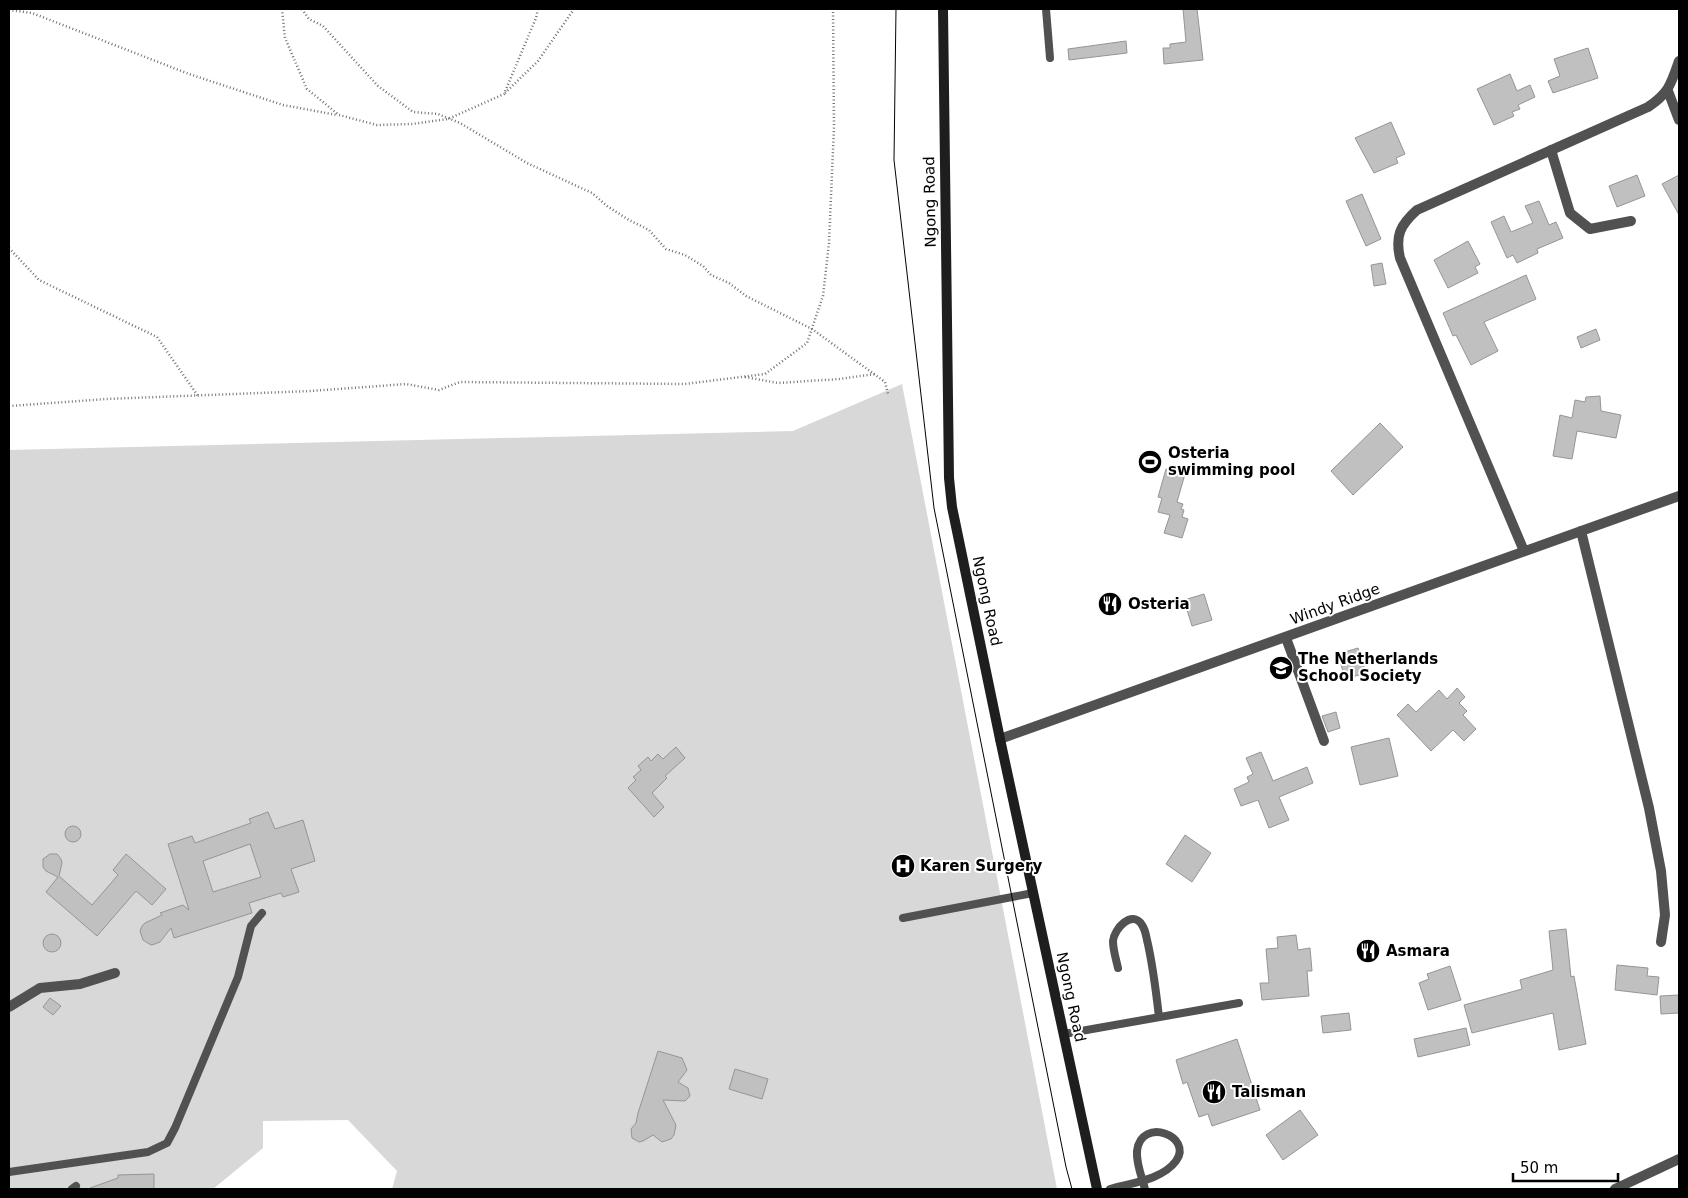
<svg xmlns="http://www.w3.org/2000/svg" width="1688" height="1198" viewBox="0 0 1688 1198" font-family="'DejaVu Sans',sans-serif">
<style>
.green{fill:#d8d8d8}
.building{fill:#c0c0c0;stroke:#959595;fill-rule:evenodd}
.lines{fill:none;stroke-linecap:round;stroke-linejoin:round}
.path{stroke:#737373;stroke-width:2.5;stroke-dasharray:1 2.5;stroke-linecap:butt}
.lane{stroke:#515151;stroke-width:8}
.street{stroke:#515151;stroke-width:10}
.secondary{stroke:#1e1e1e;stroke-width:10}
.tram{stroke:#000;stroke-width:1}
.labels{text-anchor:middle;stroke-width:4;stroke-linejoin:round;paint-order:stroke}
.street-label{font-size:15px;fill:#000;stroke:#fff}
.poi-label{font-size:15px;font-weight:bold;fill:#000;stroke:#fff;text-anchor:start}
</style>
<rect width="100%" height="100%" fill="#fff"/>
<path class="green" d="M902,384l155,805h-665l5,-18 -49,-51 -85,1v27l-50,41h-204v-739l784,-19z"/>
<g class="building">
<path d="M1183,9h14l6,51 -39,4 -1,-16h7v-4l16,-2z"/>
<path d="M1126,41l1,12 -58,7 -1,-11z"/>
<path d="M1588,48l10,30 -45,15 -5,-12 12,-5 -6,-17z"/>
<path d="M1510,74l7,17 13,-6 5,12 -17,8 2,4 -8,3 2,4 -20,9 -17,-36z"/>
<path d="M1391,122l14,32 -9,4 2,5 -24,10 -19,-35z"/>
<path d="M1637,175l8,21 -28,11 -8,-21z"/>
<path d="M1679,175v40l-17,-31z"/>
<path d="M1362,194l19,45 -15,7 -20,-45z"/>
<path d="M1539,201l10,24 7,-3 7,16 -26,11 1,4 -21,10 -4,-8 -6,3 -16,-36 13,-6 7,16 22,-9 -8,-17z"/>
<path d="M1468,241l12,23 -5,3 3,6 -30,15 -14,-28z"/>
<path d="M1382,263l4,21 -12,2 -3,-21z"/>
<path d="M1526,275l10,24 -52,23 14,29 -27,14 -15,-30 -3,1 -10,-23z"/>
<path d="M1596,329l4,11 -19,8 -4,-11z"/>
<path d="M1600,396l1,15 20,4 -5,23 -39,-7 -5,28 -19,-3 7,-41 12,3 3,-18 10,2 1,-5z"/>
<path d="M1380,423l23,24 -50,48 -22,-24z"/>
<path d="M1166,469l19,5 -8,28 6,2 -2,5 3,1 -2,7 6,2 -6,19 -18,-5 6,-18 -12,-3 4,-14 -4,-1z"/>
<path d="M1204,594l8,26 -20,6 -8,-26z"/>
<path d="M1358,648l8,25 -21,6 -7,-25z"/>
<path d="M1457,688l8,9 -6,6 8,8 -4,4 13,14 -12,12 -11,-11 -22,21 -34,-36 11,-11 8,8 23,-22 8,9z"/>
<path d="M1336,712l4,16 -12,4 -6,-16z"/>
<path d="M1389,738l9,38 -38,9 -9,-38z"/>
<path d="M676,747l9,11 -20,18 2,2 -15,15 12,14 -10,10 -26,-29 8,-8 -3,-3 8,-7 -3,-4 10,-9 3,4 7,-7 5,5z"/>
<path d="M1261,752l12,29 34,-14 6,16 -34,14 10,23 -20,8 -11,-28 -17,6 -7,-17 15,-7 -2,-5 6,-3 -7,-16z"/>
<path d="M268,812l7,17 28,-9 12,41 -24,8 8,23 -16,5 -2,-4 -32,10 3,10 -78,25 -3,-10 -11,14 -5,2 -4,1 -8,-5 -3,-9 2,-5 3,-3 17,-8 -2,-2 23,-8 6,5 -21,-66 24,-8 3,7 56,-20 -2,-4zM250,844l11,33 -48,15 -10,-31z"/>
<circle cx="73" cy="834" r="8"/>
<path d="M1185,835l26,18 -19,29 -26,-18z"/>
<path d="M50,854h7l4,5 1,4 -3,13 33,29 26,-30 -5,-5 13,-16 40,35 -14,16 -16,-14 -39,45 -51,-44 12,-15 -12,-6 -3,-4v-8z"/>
<path d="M1566,929l5,48 3,-1 12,68 -27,6 -6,-37 -81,20 -8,-28 58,-16 -2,-9 33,-10 -4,-39z"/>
<circle cx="52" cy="943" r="9"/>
<path d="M1296,935l2,15 12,-2 2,23h-5l2,25 -47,4 -2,-17h9l-3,-34 12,-1 -1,-11z"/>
<path d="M1617,965l31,3 -1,8 12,1 -2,18 -42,-5z"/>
<path d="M1450,966l11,34 -33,10 -9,-27 10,-4 -2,-5z"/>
<path d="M1679,995v18l-18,1 -1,-18z"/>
<path d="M50,998l11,8 -8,9 -10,-8z"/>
<path d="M1349,1013l2,17 -28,3 -2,-17z"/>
<path d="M1466,1028l4,17 -52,12 -4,-18z"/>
<path d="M1237,1039l23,71 -48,16 -4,-12 -9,3 -12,-35 -4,2 -7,-24z"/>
<path d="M658,1051l24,7 5,12 -9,12 10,6 2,8 -5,5 -22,-1 13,25 -2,10 -3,4 -9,3 -9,-7 -10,6 -4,1 -7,-4 -1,-9 5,-6 2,-10z"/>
<path d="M735,1069l33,10 -6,20 -33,-10z"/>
<path d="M1300,1110l18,25 -35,25 -17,-25z"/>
<path d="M154,1174v15h-64v-1l28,-10v-3z"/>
</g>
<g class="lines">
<g class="path">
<path d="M282,9l3,29 22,51 32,26 38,10 35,-1 36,-5 56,-25 32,-76 2,-9"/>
<path d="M302,9l7,10 14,7 55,60 35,26 25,2 22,9 67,40 65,30 15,13 22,14 20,10 17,19 19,6 18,11 8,9 18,8 17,13 66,33 73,53 3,12"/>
<path d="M9,10l23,3 157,61 94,31 54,10"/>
<path d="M505,93l33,-32 36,-52"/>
<path d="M9,248l30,32 118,57 41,59"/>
<path d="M745,377l33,6 61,-4 36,-5"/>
<path d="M9,406l97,-7 205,-8 95,-7 33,6 21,-8 225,2 80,-10 42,-31 16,-47 6,-53 5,-116 -1,-118"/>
</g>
<g class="lane">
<path d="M1046,9l4,49"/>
<path d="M903,918l130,-25"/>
<path d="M1118,968c-2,-9 -5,-18 -5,-27 1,-12 19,-32 29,-16 3,4 4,10 5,15 6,25 9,51 12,77"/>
<path d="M1064,1034l175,-31"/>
<path d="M9,1172l139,-20 19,-9 8,-15 63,-151 13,-51 11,-13"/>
<path d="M72,1189l4,-3"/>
<path d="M1110,1189c21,-6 52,-9 66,-28 18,-25 -35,-45 -39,-10 -1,12 5,27 8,38"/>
</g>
<g class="street">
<path d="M1668,91l11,29"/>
<path d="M1551,150l19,63 20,16 41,-8"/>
<path d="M1581,531l68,277 12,63 4,44 -4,27"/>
<path d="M1524,551l-124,-293c-5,-22 0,-33 17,-48l231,-103c21,-14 23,-23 31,-46"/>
<path d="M1286,638l38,103"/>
<path d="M1000,739l679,-243"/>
<path d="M9,1007l31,-19 40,-4 35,-11"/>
<path d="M1615,1189l64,-30"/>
</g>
<path class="secondary" d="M943,9l6,469 3,29 48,232 97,450"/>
<path class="tram" d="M896,9l-2,151 40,348 132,659 6,22"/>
</g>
<defs>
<g id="stadium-disc" transform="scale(1.25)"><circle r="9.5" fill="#000" stroke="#fff"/><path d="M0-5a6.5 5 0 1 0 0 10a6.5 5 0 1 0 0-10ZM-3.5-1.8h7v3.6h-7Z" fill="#fff"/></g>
<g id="restaurant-disc" transform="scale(1.25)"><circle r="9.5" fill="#000" stroke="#fff"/><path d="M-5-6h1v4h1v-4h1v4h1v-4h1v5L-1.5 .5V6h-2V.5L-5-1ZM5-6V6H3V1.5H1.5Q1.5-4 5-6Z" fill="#fff"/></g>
<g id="school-disc" transform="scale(1.25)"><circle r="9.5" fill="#000" stroke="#fff"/><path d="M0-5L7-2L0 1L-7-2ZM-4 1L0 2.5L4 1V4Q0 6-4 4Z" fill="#fff"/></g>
<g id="hospital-disc" transform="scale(1.25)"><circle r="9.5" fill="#000" stroke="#fff"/><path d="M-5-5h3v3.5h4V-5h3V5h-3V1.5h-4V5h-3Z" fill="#fff"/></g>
</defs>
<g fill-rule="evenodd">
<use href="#stadium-disc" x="1150" y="462"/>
<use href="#restaurant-disc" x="1110" y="604"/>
<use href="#school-disc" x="1281" y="668"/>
<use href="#hospital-disc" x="903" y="866"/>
<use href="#restaurant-disc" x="1368" y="951"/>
<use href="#restaurant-disc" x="1214" y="1092"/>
</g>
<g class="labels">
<g class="street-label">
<text transform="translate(930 202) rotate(-91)" y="5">Ngong Road</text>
<text transform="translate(987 601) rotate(78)" y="5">Ngong Road</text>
<text transform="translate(1335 604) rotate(-20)" y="5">Windy Ridge</text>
<text transform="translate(1071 997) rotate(78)" y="5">Ngong Road</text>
</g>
<g class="poi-label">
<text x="1168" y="458">Osteria<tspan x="1168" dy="17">swimming pool</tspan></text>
<text x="1128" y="609">Osteria</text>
<text x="1298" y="664">The Netherlands<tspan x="1298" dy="17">School Society</tspan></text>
<text x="920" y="871">Karen Surgery</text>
<text x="1386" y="956">Asmara</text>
<text x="1232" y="1097">Talisman</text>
</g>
</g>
<rect width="1688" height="1198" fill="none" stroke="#000000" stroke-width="20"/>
<path d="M1513 1173v8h105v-8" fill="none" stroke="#000000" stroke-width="2.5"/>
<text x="1520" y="1173" font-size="15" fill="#000000" stroke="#ffffff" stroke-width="4" paint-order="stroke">50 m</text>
</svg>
